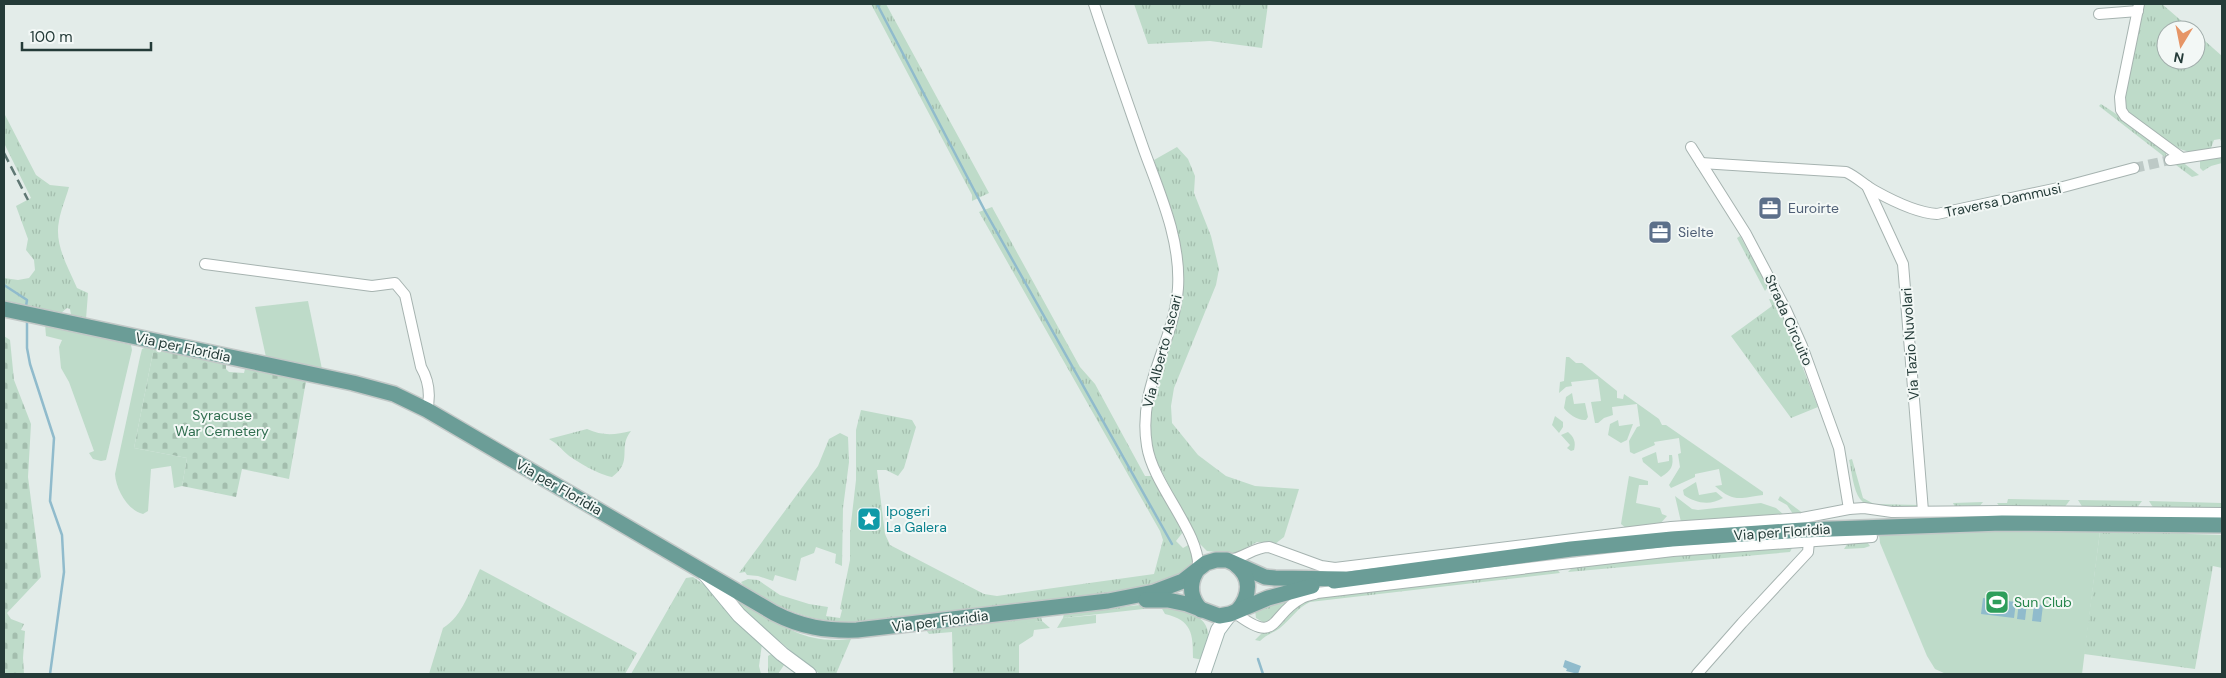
<svg xmlns="http://www.w3.org/2000/svg" width="2226" height="678" viewBox="0 0 2226 678" font-family="'DM Sans',sans-serif">
<style>
.grass{fill:url(#grass-tufts)}
.cemetery{fill:url(#cemetery-stones)}
.garden{fill:#bedbc9}
.water{fill:#90bbcc}
.lines{fill:none;stroke-linecap:round;stroke-linejoin:round}
.stream{stroke:#90bbcc;stroke-width:2.5}
.street-tunnel{stroke:#bdc9c6;stroke-width:10;stroke-dasharray:10 5;stroke-linecap:butt}
.street-casing{stroke:#a6b3b0;stroke-width:12}
.secondary-casing{stroke:#a2b6b2;stroke-width:16}
.primary-casing{stroke:#c2c8c7;stroke-width:18}
.street{stroke:#fff;stroke-width:10}
.secondary{stroke:#fff;stroke-width:14}
.primary{stroke:#6b9d97;stroke-width:15}
.rail{stroke:#5f7773;stroke-width:2.5;stroke-dasharray:10 5;stroke-linecap:butt}
.labels{text-anchor:middle;stroke-width:4;stroke-linejoin:round;paint-order:stroke}
.street-label{font-size:14px;fill:#243b38;stroke:#f3f8f6}
.service-label{font-size:14px;fill:#4e5e75;stroke:#f3f8f6;text-anchor:start}
.park-label{font-size:14px;fill:#326f51;stroke:#f3f8f6}
.culture-label{font-size:14px;fill:#0d838f;stroke:#f3f8f6;text-anchor:start}
.leisure-label{font-size:14px;fill:#27864d;stroke:#f3f8f6;text-anchor:start}
</style>
<defs>
<pattern id="grass-tufts" width="24" height="20" patternUnits="userSpaceOnUse" patternTransform="scale(1.25)"><rect width="24" height="20" fill="#bedbc9"/><path d="M3 7l-1-3M5 7V3M7 7l1-3M15 17l-1-3M17 17v-4M19 17l1-3" fill="none" stroke="#a3bdad"/></pattern>
<pattern id="cemetery-stones" width="16" height="16" patternUnits="userSpaceOnUse" patternTransform="scale(1.25)"><rect width="16" height="16" fill="#bedbc9"/><path d="M2 7V4a2 2 0 0 1 4 0v3zM10 15v-3a2 2 0 0 1 4 0v3z" fill="#a3bdad"/></pattern>
</defs>
<rect width="100%" height="100%" fill="#e3ece9"/>
<g class="grass">
<path d="M871,4h15l103,189 -17,8v-6z"/>
<path d="M1134,4h134l-6,44 -52,-7 -62,3z"/>
<path d="M2143,4h19l30,26h-26v30h30v-27l26,23v87l-2,-4 -6,1 -3,8c-6,2 -12,4 -19,4 -20,-1 -62,-32 -69,-50z"/>
<path d="M2101,104l47,31 18,16v7l-67,-52z"/>
<path d="M4,113l32,62 14,10 19,2c-3,11 -8,22 -10,34 -5,23 9,46 18,67l11,5 -2,26 -15,-4 -1,-6 -3,-1 -6,5 -57,-12v-23l14,2 11,-2 6,-8 -1,-10 -8,-10 2,-11 -12,-33 15,-8 -27,-55z"/>
<path d="M1177,147l11,12 7,17 -1,17 17,43 8,33 -3,16 -42,103 -3,18 1,17 26,32 28,21 29,10 44,3 -15,48 -9,7 -18,-2 -22,12 -28,-3 -11,-11 -38,-76 -7,-20 -1,-23 2,-28 26,-77 5,-29 -3,-44 -26,-83z"/>
<path d="M2222,154v9l-11,3 -8,5 -3,-3v-10z"/>
<path d="M2181,161l18,14 -7,2 -20,-15z"/>
<path d="M992,207l88,160 15,17 50,92h7l31,56 -7,9 7,7 7,-4 3,18 -2,4 -29,21 -297,35c-50,2 -78,-9 -120,-35l-4,-5 7,-3 10,1 22,15 29,9 19,3 -2,9 14,2 2,-8 -2,-1 10,-49v-28l6,-52v-50l5,-20 51,10 4,7 -12,41 -6,8 -12,-6h-9l8,64 5,11 94,49 13,2 157,-22 9,-34 -3,-9 -181,-319z"/>
<path d="M1740,236l28,51 -3,4 -28,-53z"/>
<path d="M1769,299l5,1 8,14 36,93 -27,11 -60,-82 41,-30z"/>
<path d="M587,429c15,7 28,6 44,2 -14,17 3,30 -19,46 -12,-2 -35,-15 -44,-22 -7,-6 -10,-11 -19,-16z"/>
<path d="M840,433l8,4 1,25 -6,46 -1,58 -7,-3 1,-9 -20,-7 -2,6 -13,5 -5,23 -21,-6 -2,6 -15,-5 -11,-1 -2,-3 -6,1 79,-107 11,-27z"/>
<path d="M1852,459l11,39 11,6 45,1 -1,2c-14,1 -49,5 -58,-8 -7,-9 -8,-27 -11,-39z"/>
<path d="M2008,499l62,1 -6,8 -64,-1 -3,-4h10z"/>
<path d="M2078,500l64,1 -6,8 -53,-1z"/>
<path d="M2149,501l73,2v4l-2,2h-66z"/>
<path d="M1983,502l-4,5h-24l-2,-4z"/>
<path d="M2164,530l27,4 31,1v33l-9,-2 -18,103 -111,-15 16,-123z"/>
<path d="M1867,542l3,4 -6,2 -20,1 4,-6z"/>
<path d="M1793,546l-3,6 -222,20 7,-7z"/>
<path d="M1556,568l4,5 -250,29c-13,6 -19,17 -30,26 -7,5 -14,7 -20,13l-5,-1 9,-9 15,-5 20,-22 19,-7z"/>
<path d="M480,569l157,84 -12,21h-196l14,-46c20,-12 27,-39 37,-59z"/>
<path d="M693,577l13,9 28,33 28,25 -3,22 2,8h-130l55,-96z"/>
<path d="M1303,593l-37,31 -10,-6 -1,-8z"/>
<path d="M737,600c44,20 60,45 114,39l-15,35h-16l-9,-6 -76,-65z"/>
<path d="M1159,603c17,5 46,9 49,29 2,9 -3,20 -5,28l-10,-2c0,-24 -1,-38 -28,-44l-4,-7 -98,11 1,-5z"/>
<path d="M1041,617l1,4 -23,3v50h-66l-1,-42 -23,2 -3,-4z"/>
<path d="M773,653l9,6 2,6 -6,9h-10v-18z"/>
</g>
<g class="cemetery">
<path d="M4,336l6,4 4,40 17,44 -3,53 13,100 -34,36 4,6 13,5 -3,6 4,1 -2,27 1,16h-20z"/>
<path d="M154,347l72,17v5l3,3 15,1 1,-4 61,12 -17,98 -47,-10 -6,28 -54,-11 5,-28 -53,-10z"/>
</g>
<g class="garden">
<path d="M308,301l14,68 -56,-12 -11,-50z"/>
<path d="M45,324l86,21 1,5 -26,110 -5,1 -8,-2 -4,-6 5,-2 -25,-69 -8,-14 -2,-21 3,-7 -16,-4z"/>
<path d="M148,346l6,1 -20,101 53,10 -5,28 -8,2 -3,-22 -20,3 -3,42 -5,3c-16,-4 -27,-25 -28,-40l25,-117 2,-8z"/>
<path d="M1566,357h3l7,6h6l35,28v7l6,1 1,-5 35,25 3,6h4l97,67v3c-23,3 -29,8 -48,-9l7,-1 -3,-16 -24,5v3l-24,11 -2,-3 11,-18 -2,-13 3,-1 -2,-15 -25,4 1,3 -21,9 -4,-2 -1,-11 8,-14 3,-1 -3,-22 -25,3 1,8 -9,3 -6,5h-3l-4,-21 10,-1 -3,-22 -27,3 1,4 -6,1 -7,6 1,-11 4,-1z"/>
<path d="M1572,393l2,11 11,-1 3,14 -2,3c-7,1 -18,-6 -22,-12l2,-11z"/>
<path d="M1555,416l8,6v5l-4,6 -7,-8z"/>
<path d="M1618,420l1,6 14,-2 -6,16 -6,3 -13,-8 2,-11z"/>
<path d="M1568,432c6,5 8,10 6,18l-3,1 -4,-3 3,-3 -9,-10z"/>
<path d="M1656,452l2,11 11,-2v-6h3c2,11 -1,16 -11,22l-18,-15 -1,-4z"/>
<path d="M1629,476l19,5v4h-9l-3,18 24,5 2,6 5,2 -7,8 -34,4 -5,-4z"/>
<path d="M1696,482l3,13 17,-3 7,6c-13,8 -28,5 -39,-3l-1,-5z"/>
<path d="M1675,496l17,13 6,1 63,-7 15,5 8,7 -103,7z"/>
<path d="M1780,496l24,18h-11l-6,-9 -9,-5z"/>
<path d="M2001,530l99,1 -18,143h-136l-11,-5 -8,-13 -47,-113 -1,-9z"/>
<path d="M1096,615v8l-39,5 6,-10z"/>
<path d="M1042,621l8,7 -16,2 -1,6 -14,9v-22z"/>
</g>
<g class="water">
<path d="M1983,598l33,4 -2,16 -33,-4z"/>
<path d="M2019,602l8,1 -2,17 -8,-1z"/>
<path d="M2034,604l9,1 -2,17 -9,-1z"/>
<path d="M1565,660l16,6 -3,8 -12,-3 1,-2 -4,-2z"/>
</g>
<g class="lines">
<g class="stream">
<path d="M877,4l108,207 187,333"/>
<path d="M4,285l23,15 -1,6"/>
<path d="M27,321v27l3,16 24,74 -4,63 12,34 2,37 -14,102"/>
<path d="M1258,659l5,15"/>
</g>
<path class="street-tunnel" d="M2134,168l36,-8"/>
<g class="street-casing">
<g id="street">
<path d="M1094,4c16,49 33,97 50,146 16,44 37,90 34,138 -4,56 -41,98 -31,158 6,40 55,88 51,124"/>
<path d="M2139,4l-19,93 1,13 4,6 57,42"/>
<path d="M2099,14l39,-3"/>
<path d="M1691,147l55,87 40,76 16,36 37,102 10,61"/>
<path d="M2170,160l52,-8"/>
<path d="M1701,163l145,9c11,5 18,13 29,19 18,10 42,22 62,23l126,-27 71,-19"/>
<path d="M1867,186l36,78 20,247"/>
<path d="M205,264l167,22 23,-3 10,12 16,72c8,14 10,27 6,43"/>
<path d="M1229,560c15,-2 25,-13 40,-13l52,19 14,2 336,-41 131,-9 47,-9 15,-1 28,4 111,-1 219,2"/>
<path d="M1234,612c45,35 35,3 68,-14 5,-3 11,-3 15,-5l356,-42 199,-14"/>
<path d="M1697,674l45,-51 66,-71 1,-11"/>
</g>
</g>
<g class="secondary-casing">
<g id="secondary">
<path d="M705,574l34,41 43,39 27,20"/>
<path d="M1203,674l15,-44 12,-16"/>
</g>
</g>
<g class="primary-casing">
<g id="primary">
<path d="M4,309l349,74 41,11 33,16 347,203c27,14 52,18 83,17l251,-29 46,-9 29,-11 23,-18 10,-3h11l38,17 10,1 69,1"/>
<path d="M1236,565c16,12 14,31 2,45"/>
<path d="M1196,572c-8,14 -5,27 5,38"/>
<path d="M1334,581l237,-32 101,-10 131,-9 199,-7 220,2"/>
<path d="M1146,600h22l19,4 32,12 11,-2 38,-16 44,-12"/>
</g>
</g>
<use href="#street" class="street"/>
<use href="#secondary" class="secondary"/>
<use href="#primary" class="primary"/>
<path class="rail" d="M4,153l24,47"/>
</g>
<defs>
<g id="office-square" transform="scale(1.25)"><rect x="-9" y="-9" width="18" height="18" rx="4" fill="#5c6f8a" stroke="#f3f8f6"/><path d="M-6-3h4V-5.5h4V-3h4V5H-6ZM-1-4.5V-3h2v-1.5ZM-6 0V1H6V0Z" fill="#fff"/></g>
<g id="sight-square" transform="scale(1.25)"><rect x="-9" y="-9" width="18" height="18" rx="4" fill="#0f9aa8" stroke="#f3f8f6"/><path d="M0-6L1.8-2.2L6-1.7L2.9 1.2L3.7 5.4L0 3.3L-3.7 5.4L-2.9 1.2L-6-1.7L-1.8-2.2Z" fill="#fff"/></g>
<g id="stadium-square" transform="scale(1.25)"><rect x="-9" y="-9" width="18" height="18" rx="4" fill="#2e9e5b" stroke="#f3f8f6"/><path d="M0-5a6.5 5 0 1 0 0 10a6.5 5 0 1 0 0-10ZM-3.5-1.8h7v3.6h-7Z" fill="#fff"/></g>
</defs>
<g fill-rule="evenodd">
<use href="#office-square" x="1770" y="208"/>
<use href="#office-square" x="1660" y="232"/>
<use href="#sight-square" x="869" y="519"/>
<use href="#stadium-square" x="1997" y="602"/>
</g>
<g class="labels">
<g class="street-label">
<text transform="translate(2003 200) rotate(-12)" y="5">Traversa Dammusi</text>
<text transform="translate(1789 320) rotate(66)" y="5">Strada Circuito</text>
<text transform="translate(1910 344) rotate(-94)" y="5">Via Tazio Nuvolari</text>
<text transform="translate(183 347) rotate(12)" y="5">Via per Floridia</text>
<text transform="translate(1162 351) rotate(-75)" y="5">Via Alberto Ascari</text>
<text transform="translate(559 487) rotate(30)" y="5">Via per Floridia</text>
<text transform="translate(1782 532) rotate(-4)" y="5">Via per Floridia</text>
<text transform="translate(940 621) rotate(-7)" y="5">Via per Floridia</text>
</g>
<g class="service-label">
<text x="1788" y="213">Euroirte</text>
<text x="1678" y="237">Sielte</text>
</g>
<g class="park-label">
<text x="222" y="420">Syracuse<tspan x="222" dy="16">War Cemetery</tspan></text>
</g>
<g class="culture-label">
<text x="886" y="516">Ipogeri<tspan x="886" dy="16">La Galera</tspan></text>
</g>
<g class="leisure-label">
<text x="2014" y="607">Sun Club</text>
</g>
</g>
<rect width="2226" height="678" fill="none" stroke="#243b38" stroke-width="10"/>
<g transform="translate(2181 45) rotate(190)"><circle r="24" fill="#f3f8f6" stroke="#a0acaa"/>
<path d="M0-4L9 19L0 12L-9 19Z" fill="#e69566"/>
<text y="-8" font-size="14" font-weight="bold" text-anchor="middle" fill="#243b38">N</text>
</g>
<path d="M22 42v8h129v-8" fill="none" stroke="#243b38" stroke-width="2.5"/>
<text x="30" y="42" font-size="15" fill="#243b38" stroke="#f3f8f6" stroke-width="4" paint-order="stroke">100 m</text>
</svg>
